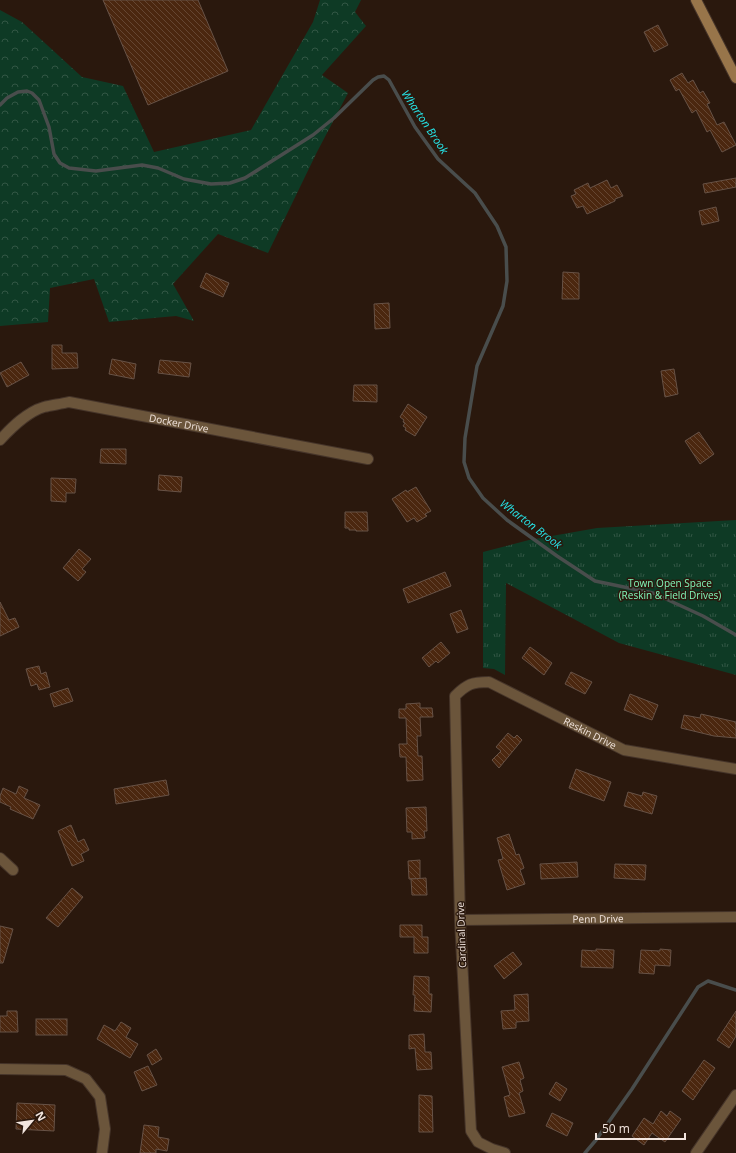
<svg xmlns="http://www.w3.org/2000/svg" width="736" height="1153" viewBox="0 0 736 1153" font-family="'Open Sans',sans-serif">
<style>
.forest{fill:url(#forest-crowns)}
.park{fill:url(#park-tufts)}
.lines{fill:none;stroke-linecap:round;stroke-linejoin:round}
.stream{stroke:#494d4c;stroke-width:3.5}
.building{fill:url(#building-back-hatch);stroke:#675246}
.street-casing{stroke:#46352a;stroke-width:12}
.secondary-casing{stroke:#46352a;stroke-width:12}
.street{stroke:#6b553b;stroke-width:10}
.secondary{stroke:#98754a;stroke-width:10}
.labels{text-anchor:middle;stroke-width:3;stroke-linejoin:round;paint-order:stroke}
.street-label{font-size:10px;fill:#f2e5de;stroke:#2a180d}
.park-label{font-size:10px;fill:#80f6b8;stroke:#2a180d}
.water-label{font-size:11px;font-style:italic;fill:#25e6ea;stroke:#2a180d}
</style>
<defs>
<pattern id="forest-crowns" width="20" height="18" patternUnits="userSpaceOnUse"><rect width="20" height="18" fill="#0e3a25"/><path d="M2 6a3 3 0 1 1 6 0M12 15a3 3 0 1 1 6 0" fill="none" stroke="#325644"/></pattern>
<pattern id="park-tufts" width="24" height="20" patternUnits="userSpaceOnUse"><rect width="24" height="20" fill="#0e3a25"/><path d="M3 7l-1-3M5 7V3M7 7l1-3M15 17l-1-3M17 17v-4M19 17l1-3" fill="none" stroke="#325644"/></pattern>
<pattern id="building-back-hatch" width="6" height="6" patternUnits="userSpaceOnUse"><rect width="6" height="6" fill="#4b270f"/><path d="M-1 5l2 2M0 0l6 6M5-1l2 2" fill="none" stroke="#654632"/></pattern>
</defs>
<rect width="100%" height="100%" fill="#2a180d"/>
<path class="forest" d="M320,0h41l-6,12 11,14 -44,49 26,18 -31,59 -49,101 -50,-19 -45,50 21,37 -18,-5 -67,6 -15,-43 -44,9 -2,34 -48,4v-316l22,12 60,55 41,9 31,66 97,-22 62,-108z"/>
<path class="park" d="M736,520v155l-117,-32 -113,-60 -1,92 -11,-6 -11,-1v-116l46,-12 68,-12z"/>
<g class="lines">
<g class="stream">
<path d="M0,105l7,-7 11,-6 9,-1 5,2 7,7 10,27 5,27 6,9 9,5 27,3 46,-6 16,3 26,11 27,5 19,-1 15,-5 68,-43 21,-17 39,-38 5,-3 6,-1 5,4 26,47 23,32 37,34 22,33 9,21 1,34 -4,25 -26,60 -12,72 -1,24 5,16 14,20 24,22 50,36 38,25 58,12 50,23 33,19"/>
<path d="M585,1153l11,-13 36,-51 66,-102 10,-6 28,9"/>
</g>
</g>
<g class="building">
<path d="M103,0h95l30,71 -80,34z"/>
<path d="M658,25l10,20 -14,7 -10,-20z"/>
<path d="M682,73l6,10 5,-3 7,13 3,-2 7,12 -3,1 10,21 7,-3 12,23 -14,7 -12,-22 -3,2 -11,-22 -4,3 -13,-24 -3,2 -6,-11z"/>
<path d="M736,178v9l-31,6 -2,-9z"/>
<path d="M607,180l4,8 6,-3 6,11 -8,3v2l-28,13 -4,-8 -6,2 -6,-12 5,-2 -2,-4 14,-7 2,5z"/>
<path d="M716,207l3,14 -17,4 -3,-14z"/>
<path d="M563,272l16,1v26h-17z"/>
<path d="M206,273l23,10 -6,14 -23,-10z"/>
<path d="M389,303l1,25 -15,1 -1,-25z"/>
<path d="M52,345h10v8h15l1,15 -26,1z"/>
<path d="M112,359l24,5 -2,15 -25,-5z"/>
<path d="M160,360l31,3 -2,14 -31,-4z"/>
<path d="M21,362l8,13 -22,12 -7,-14z"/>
<path d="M674,369l4,25 -13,3 -4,-26z"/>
<path d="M354,385h23v17l-24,-1z"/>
<path d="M408,404l19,13 -12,19 -10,-6 1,-2 -3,-2 2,-3 -2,-1 1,-2 -4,-3z"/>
<path d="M699,432l15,22 -14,10 -15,-23z"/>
<path d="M101,449h25v15l-26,-1z"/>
<path d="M159,475l23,2 -1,15 -23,-2z"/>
<path d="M51,478l25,1 -1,14h-9v9l-15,-1z"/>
<path d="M416,487l15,24 -6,3 2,2 -10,6 -3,-4 -7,4 -15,-23 14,-9 1,2z"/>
<path d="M345,512h22l1,19h-12v-1h-7v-2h-4z"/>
<path d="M79,549l12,10 -9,10 4,3 -8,9 -15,-13z"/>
<path d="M445,572l6,14 -43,17 -5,-14z"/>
<path d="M0,602l9,18 6,-2 4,9 -19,9z"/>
<path d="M461,610l7,19 -11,4 -7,-19z"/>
<path d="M441,642l9,11 -12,10 -2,-2 -7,6 -7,-9z"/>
<path d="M530,647l22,16 -8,12 -22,-17z"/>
<path d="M39,666l2,8 5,-2 4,15 -11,3 -2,-6 -6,2 -5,-17z"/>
<path d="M571,672l21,10 -7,12 -20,-10z"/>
<path d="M68,688l5,13 -19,6 -4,-13z"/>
<path d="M630,694l28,11 -6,15 -28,-10z"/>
<path d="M420,703v5h12l1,9h-13l1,19h-4l1,20h4l1,24 -16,1 -1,-24h-6l-1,-13h8l-1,-26h-7v-9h7v-5z"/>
<path d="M701,714l35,8v16l-22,-2 -33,-8 3,-13 16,3z"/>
<path d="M508,733l6,5 3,-3 5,5 -23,28 -7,-8 9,-9 -5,-4z"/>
<path d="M576,769l35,13 -7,19 -35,-13z"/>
<path d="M166,780l3,15 -53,9 -2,-15z"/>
<path d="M19,786l9,4 -4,8 16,7 -7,14 -23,-10 1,-2 -11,-5v-6l3,-8 13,6z"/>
<path d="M628,792l14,4 1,-4 14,4 -5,18 -28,-8z"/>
<path d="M426,807l1,24h-3l1,7 -13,1v-7h-5l-1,-24z"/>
<path d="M71,825l7,17 6,-3 5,11 -8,4 3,7 -12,5 -14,-35z"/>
<path d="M509,834l7,21 3,-1 5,14 -4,2 5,14 -18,6 -9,-30 5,-1 -6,-21z"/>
<path d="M420,860v19h-11l-1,-18z"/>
<path d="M577,862l1,15 -37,2 -1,-15z"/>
<path d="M615,864l31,1 -1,15 -31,-2z"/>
<path d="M426,878l1,17h-15l-1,-16z"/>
<path d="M72,888l11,9 -25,30 -12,-9z"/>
<path d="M400,925h22v12h6v16h-14v-16h-14z"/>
<path d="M0,926l13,3 -10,34h-3z"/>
<path d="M596,949l18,1 -1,18 -32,-1 1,-17 14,1z"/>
<path d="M660,949l11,1 -1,16 -15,-1 -1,9 -15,-1 2,-23 19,1z"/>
<path d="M513,952l9,12 -18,15 -10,-13z"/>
<path d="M414,976l15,1v17h3l-1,18 -17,-1 1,-16h-2z"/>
<path d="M528,994l1,27 -13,1v6l-13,1 -2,-18 14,-1 -1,-15z"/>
<path d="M7,1011h10l1,21h-18v-16h7z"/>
<path d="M736,1011v25l-7,12 -12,-8z"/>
<rect x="36" y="1019" width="31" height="16"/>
<path d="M121,1022l10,6 -5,9 12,7 -8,14 -33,-19 7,-14 11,6z"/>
<path d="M424,1034l1,18h6l1,17 -15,1 -2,-22 -6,1v-14z"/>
<path d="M156,1049l6,10 -10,6 -5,-10z"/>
<path d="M704,1060l11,8 -22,32 -11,-9z"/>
<path d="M519,1062l5,16 -4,2 3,11 -4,2 6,20 -16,4 -5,-20 6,-2 -8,-28z"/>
<path d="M148,1066l9,19 -15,6 -8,-19z"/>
<path d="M556,1082l11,7 -7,12 -11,-7z"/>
<path d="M419,1095l13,1 1,36h-14z"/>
<path d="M17,1103l38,2 -1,26 -38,-2z"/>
<path d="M661,1111l6,5 3,-5 11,8 -16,23 -13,-9 -8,12 -12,-9 12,-18 9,6z"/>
<path d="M552,1113l21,10 -6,13 -21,-10z"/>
<path d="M144,1125l15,2 -1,10 11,2 -2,12 -11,-2v4h-16z"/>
</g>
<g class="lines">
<g class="street-casing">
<g id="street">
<path id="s1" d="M0,440c12,-13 27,-28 44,-33 8,-2 17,-3 25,-5l299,57"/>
<path d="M0,858l13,12"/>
<path id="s2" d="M460,920l276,-3"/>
<path d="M0,1069l66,1 20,9 14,18 5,32 -3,24"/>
<path id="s3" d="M505,1153l-13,-4 -14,-7 -7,-11 -11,-211 -5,-224c12,-12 17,-14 34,-14l135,68 112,19"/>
<path d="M696,1153l40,-58"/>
</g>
</g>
<g class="secondary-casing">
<path id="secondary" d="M696,0l40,78"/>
</g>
<use href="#street" class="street"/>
<use href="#secondary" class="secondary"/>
</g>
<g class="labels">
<g class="street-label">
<text dy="4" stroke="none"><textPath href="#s1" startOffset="193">Docker Drive</textPath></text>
<text dy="4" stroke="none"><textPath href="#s3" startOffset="629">Reskin Drive</textPath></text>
<text dy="4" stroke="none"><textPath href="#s2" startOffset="138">Penn Drive</textPath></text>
<text transform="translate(461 935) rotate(-92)" y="4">Cardinal Drive</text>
</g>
<g class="park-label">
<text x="670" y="587">Town Open Space<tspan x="670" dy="12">(Reskin &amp; Field Drives)</tspan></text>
</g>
<g class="water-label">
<text transform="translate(425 122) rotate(56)" y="4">Wharton Brook</text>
<text transform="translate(531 524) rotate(37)" y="4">Wharton Brook</text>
</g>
</g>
<g transform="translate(32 1121) rotate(61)" stroke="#2a180d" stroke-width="3" paint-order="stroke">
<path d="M0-3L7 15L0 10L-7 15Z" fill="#f2e5de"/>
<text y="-6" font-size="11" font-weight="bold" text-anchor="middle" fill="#f2e5de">N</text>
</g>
<path d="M596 1133v6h89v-6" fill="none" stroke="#f2e5de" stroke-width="2"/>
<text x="602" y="1133" font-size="12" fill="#f2e5de" stroke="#2a180d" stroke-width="3" paint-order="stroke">50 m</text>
</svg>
